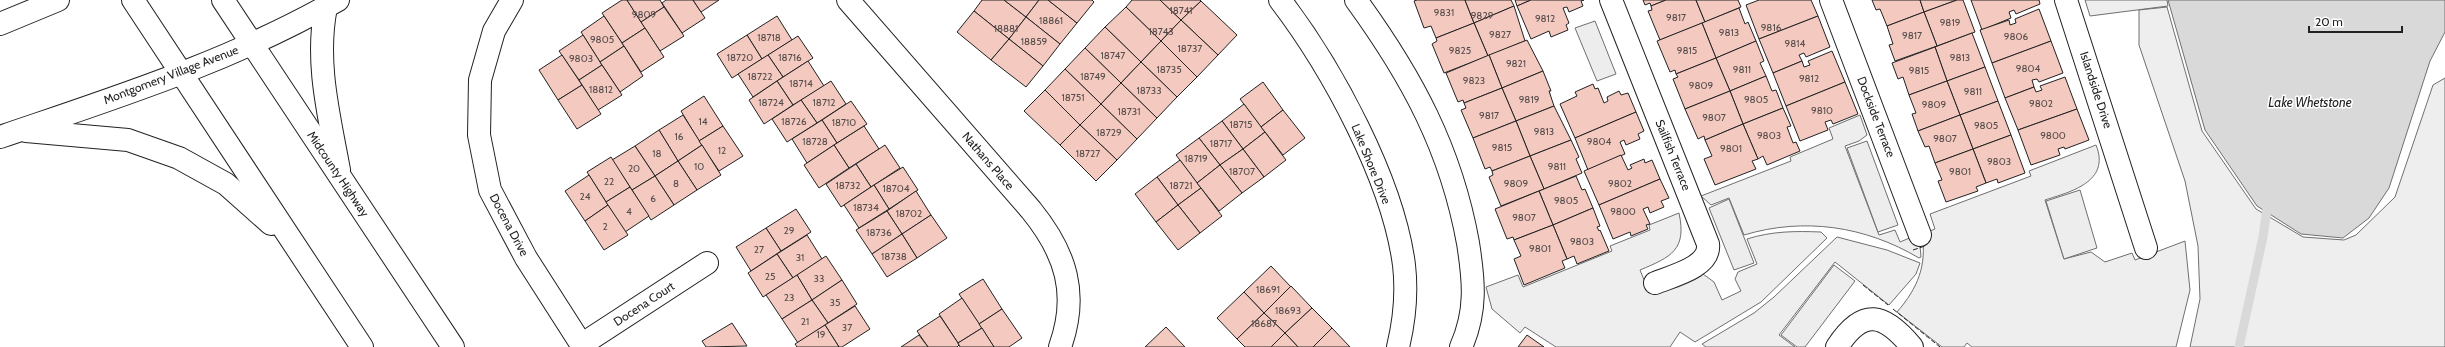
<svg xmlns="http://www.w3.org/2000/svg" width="2445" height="347" viewBox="0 0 2445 347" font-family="Cabin,sans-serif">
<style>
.green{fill:#eee;stroke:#6f6f6f}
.parking{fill:#ededed;stroke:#6f6f6f}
.water{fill:#d9d9d9;stroke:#6f6f6f}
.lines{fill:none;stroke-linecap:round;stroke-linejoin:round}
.stream{stroke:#d9d9d9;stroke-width:9}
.building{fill:#f3c9c0;stroke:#222}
.minor-casing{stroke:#222;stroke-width:24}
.major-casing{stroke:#222;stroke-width:24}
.minor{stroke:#fff;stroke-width:22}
.major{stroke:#fff;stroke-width:22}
.fence{stroke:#222;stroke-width:1;stroke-dasharray:5 2;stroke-linecap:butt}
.labels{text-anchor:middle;stroke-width:3;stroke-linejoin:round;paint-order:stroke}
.number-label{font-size:10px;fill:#564c4a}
.street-label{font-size:12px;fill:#222;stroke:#fff}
.water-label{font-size:13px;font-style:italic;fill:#222;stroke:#fff}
</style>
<rect width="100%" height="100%" fill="#fff"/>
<g class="green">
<path d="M2085,0h82l1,6 -78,10z"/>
<path d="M2167,7l35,124 54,78 47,28 41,3 12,-5 39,-38 38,-112 12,-7v269h-255l10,-48 -2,-53 -13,-65 -46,-136v-35z"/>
<path d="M1860,115l7,20 -8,6 -14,5 34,89 16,-5 5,12 19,-8 2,23 -2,1c-54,-32 -115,-41 -175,-23l-15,-37 -18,7 -10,-9 90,-35 -1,-4 43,-18 -4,-11z"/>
<path d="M2096,145c15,37 -26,47 -51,55l19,59 27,-7 14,10 27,-9 3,7 50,-19 5,49 -14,57h-204l-5,-4 -3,4h-22l-45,-35c21,-24 30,-47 25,-78l13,-5 -5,-15 101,-38 -2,-5z"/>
<path d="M1679,213c8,37 -8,44 -39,57l9,22 54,-18 11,8 8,18 19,-9 -6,-12 3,-7 19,-8 -10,-25c25,-8 49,-8 74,-7l6,6 -66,64 -66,40 -15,-10 -10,15h-114l-31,-20 -5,6 -28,-24 -6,-22 32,-12 5,12 89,-36 -2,-5 40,-16 -1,-5z"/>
<path d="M1837,237l50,13 33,13 -4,11 -27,31 -54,-43 -56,73 16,12h-89l-4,-3 52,-31 20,-16z"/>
</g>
<g class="parking">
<path d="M1595,21l21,53 -19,7 -22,-53z"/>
<path d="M1867,141l31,84 -20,7 -31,-84z"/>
<path d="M2080,190l17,58 -33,11 -18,-58z"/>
<path d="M1729,199l25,64 -20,7 -25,-62z"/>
<path d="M1834,265l21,16 -50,66h-8l-16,-12z"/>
</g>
<path class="water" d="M2168,0h277v32l-15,29 -41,127 -20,30 -26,20 -42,-4 -44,-28 -52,-76z"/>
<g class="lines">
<path class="stream" d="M2239,347l24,-110 5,-35"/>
</g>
<g class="building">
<path d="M622,0h5l18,28 -23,15 -20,-30z"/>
<path d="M627,0h33l4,7 -23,15z"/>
<path d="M666,0h27l12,18 -23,15 -20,-30z"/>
<path d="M693,0h26l-18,12z"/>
<path d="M982,0h22l22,17 -17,22 -35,-28z"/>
<path d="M1004,0h35l-13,17z"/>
<path d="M1039,0h9l29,23 -17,21 -34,-27z"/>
<path d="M1048,0h44l2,2 -17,21z"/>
<path d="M1132,0h28l21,20 -20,21 -35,-34z"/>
<path d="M1160,0h40l1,1 -20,19z"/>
<path d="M1417,0h48l9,23 -38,15 -5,-12 -7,2 -10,-27z"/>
<path d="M1465,0h46l3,6 -40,17z"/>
<path d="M1515,0h16l-14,6z"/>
<path d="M1531,0h53l-3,1 2,5 -14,6 -2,-5 -4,1 6,15 -3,2 2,5 -17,7 -2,-6 -18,8 -14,-33z"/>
<path d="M1643,0h23l-15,6 -1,-3 -5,2z"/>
<path d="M1666,0h30l9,22 -45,18 -12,-29 4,-1 -1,-4z"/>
<path d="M1696,0h42l3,7 -36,15z"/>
<path d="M1759,0h52l7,16 -59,23 -13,-34z"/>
<path d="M1872,0h48l4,12 -37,14 -7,-17 -4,1z"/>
<path d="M1920,0h37l-33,12z"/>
<path d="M1957,0h6l12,32 -38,14 -13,-34z"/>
<path d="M1971,0h68l1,4 -24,10 -2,-4 -5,2 2,6 -29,12z"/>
<path d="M1201,1l36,34 -19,20 -37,-35z"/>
<path d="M1514,6l11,35 -37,15 -14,-33z"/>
<path d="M664,7l20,29 -24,15 -19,-29z"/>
<path d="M1126,7l35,34 -20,21 -36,-35z"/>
<path d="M1739,8l6,16 3,-2 8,19 -40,17 -14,-35z"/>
<path d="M2039,9l12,32 -59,22 -12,-33 29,-10 1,5 6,-2 -1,-4z"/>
<path d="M974,11l35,28 -18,21 -34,-28z"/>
<path d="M1924,12l13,34 -42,15 -6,-16 4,-1 -6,-18z"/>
<path d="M604,16l20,30 -24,16 -19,-30z"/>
<path d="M777,16l15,24 -30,19 -15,-24z"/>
<path d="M1818,16l12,31 -24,10 -2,-4 -5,2 3,6 -29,12 -14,-34z"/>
<path d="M1026,17l34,27 -17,22 -34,-27z"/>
<path d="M1181,20l37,35 -21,22 -36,-36z"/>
<path d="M1474,23l14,33 -44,17 -12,-29 5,-3 -1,-3z"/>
<path d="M1702,23l14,35 -40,16 -1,-4 -5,2 -13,-31z"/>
<path d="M1105,27l36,35 -20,21 -36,-35z"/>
<path d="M645,28l19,29 -23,15 -19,-29z"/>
<path d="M1972,33l13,34 -38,14 -12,-34z"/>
<path d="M583,35l19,30 -23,15 -20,-29z"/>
<path d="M747,35l15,24 -30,19 -15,-24z"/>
<path d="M798,36l15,22 -30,19 -15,-22z"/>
<path d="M1009,39l34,27 -17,21 -35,-27z"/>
<path d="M1527,40l16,31 -41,17 -13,-33z"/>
<path d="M1161,41l36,36 -20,20 -36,-35z"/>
<path d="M1756,41l8,20 -4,2 6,13 -36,15 -14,-33z"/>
<path d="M2051,41l12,32 -24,9 -2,-3 -5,1 2,7 -29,11 -13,-35z"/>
<path d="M624,46l19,30 -23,16 -20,-30z"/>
<path d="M1935,47l12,34 -38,14 -6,-18 -5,2 -6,-16z"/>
<path d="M1085,48l36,35 -20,21 -36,-35z"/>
<path d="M1832,51l13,31 -59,24 -13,-33 29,-12 2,6 6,-2 -2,-4z"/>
<path d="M562,55l20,30 -24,15 -19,-30z"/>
<path d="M768,55l15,22 -30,20 -15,-23z"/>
<path d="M1489,55l13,33 -38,15 -1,-3 -5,2 -12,-29z"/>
<path d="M1716,58l14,33 -45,18 -12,-30 5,-2 -2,-3z"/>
<path d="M808,61l16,25 -31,19 -16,-24z"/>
<path d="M1141,62l36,35 -20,21 -36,-35z"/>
<path d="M602,65l20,30 -24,15 -19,-30z"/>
<path d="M1985,67l13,34 -38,14 -13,-34z"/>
<path d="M1065,69l36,35 -21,21 -35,-35z"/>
<path d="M1543,71l8,20h-2l5,15 -38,15 -14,-33z"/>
<path d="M1766,76l6,15 4,-1 7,18 -40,16 -13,-33z"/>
<path d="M2065,77l12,32 -59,21 -13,-32 29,-11 2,5 6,-2 -2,-4z"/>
<path d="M777,81l16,24 -29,19 -15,-24z"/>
<path d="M831,81l15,23 -29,19 -16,-23z"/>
<path d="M1947,81l13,34 -42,16 -6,-17 4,-1 -7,-18z"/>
<path d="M1263,82l20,28 -22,17 -21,-28z"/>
<path d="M1845,82l13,32 -25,10 -2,-4 -6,2 3,8 -28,11 -14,-35z"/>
<path d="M1121,83l36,35 -20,21 -36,-35z"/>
<path d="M1593,84l2,5 3,-1 6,15 4,-2 -1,-4 12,-6 2,4 7,-2 8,19 -61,26 -15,-34 17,-8 -2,-4z"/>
<path d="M582,85l19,29 -24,15 -19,-29z"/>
<path d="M1502,88l14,33 -43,17 -12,-28 5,-2 -2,-5z"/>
<path d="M1045,90l35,35 -20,20 -36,-34z"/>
<path d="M1730,91l13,33 -38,16 -1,-4 -6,3 -13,-30z"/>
<path d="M704,96l19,30 -24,15 -18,-30z"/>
<path d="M801,100l16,23 -30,19 -15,-23z"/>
<path d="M851,101l16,23 -30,19 -15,-23z"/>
<path d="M1998,101l13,34 -38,14 -13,-34z"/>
<path d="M1101,104l36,35 -20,21 -37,-35z"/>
<path d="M1244,104l21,28 -22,17 -21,-28z"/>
<path d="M1554,106l17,34 -41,16 -14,-35z"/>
<path d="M1783,108l8,18 -4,1 6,16 3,-1 4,9 -33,14 -4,-9 -5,3 -15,-35z"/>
<path d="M2077,109l12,31 -24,9 -1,-2 -6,2 2,6 -29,10 -13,-35z"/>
<path d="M1283,110l22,28 -22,17 -22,-28z"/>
<path d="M1636,112l8,19 -6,3 2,5 -14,6 -2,-5 -4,2 5,12 -37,16 -13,-32z"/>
<path d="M683,115l19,30 -24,16 -19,-31z"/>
<path d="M1960,115l13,34 -38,14 -6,-17 -4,1 -7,-16z"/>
<path d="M822,120l15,23 -30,20 -15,-24z"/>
<path d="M1222,121l21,28 -23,16 -21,-27z"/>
<path d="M1516,121l14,35 -38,15 -2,-4 -5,2 -12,-31z"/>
<path d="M1743,124l15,35 -6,2 4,8 -41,16 -11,-26 8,-3 -7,-16z"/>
<path d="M1080,125l37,35 -21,21 -36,-36z"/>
<path d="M723,126l20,30 -24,15 -20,-30z"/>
<path d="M864,126l15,23 -30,19 -15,-23z"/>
<path d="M659,130l19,31 -23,15 -20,-30z"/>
<path d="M1265,132l21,28 -22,17 -21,-28z"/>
<path d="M2011,135l14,38 -27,10 -1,-4 -11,4 -13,-34z"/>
<path d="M1199,138l21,27 -23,18 -21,-28z"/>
<path d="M1571,140l8,17 -3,2 6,14 -38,16 -14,-33z"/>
<path d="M702,145l19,30 -24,15 -19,-29z"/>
<path d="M834,145l15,23 -30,20 -15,-23z"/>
<path d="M885,145l15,23 -29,19 -15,-23z"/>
<path d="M635,146l20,30 -23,14 -20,-30z"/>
<path d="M1243,149l21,28 -22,16 -22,-28z"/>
<path d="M1973,149l13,34 -10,4 2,4 -32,11 -8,-21 4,-1 -7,-17z"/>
<path d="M1621,155l7,15 4,-2 -2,-3 14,-6 1,4 7,-3 8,19 -61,26 -15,-34z"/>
<path d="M1530,156l14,33 -43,17 -12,-29 4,-2 -1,-4z"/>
<path d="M611,157l19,30 -24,15 -19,-30z"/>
<path d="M1180,160l21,28 -23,17 -21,-28z"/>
<path d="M678,161l19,29 -23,15 -19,-29z"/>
<path d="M856,164l15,23 -30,20 -15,-23z"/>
<path d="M1220,165l22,28 -23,18 -22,-28z"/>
<path d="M903,167l15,23 -29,19 -15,-24z"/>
<path d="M589,175l19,30 -23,16 -20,-30z"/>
<path d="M655,176l19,29 -23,15 -19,-30z"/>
<path d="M1576,176l6,14 3,-1 8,19 -40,17 -14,-34z"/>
<path d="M1157,177l21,28 -22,17 -21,-28z"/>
<path d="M1660,179l9,19 -8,3 3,6 -14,6 -2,-6 -5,2 7,15 -4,1 2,4 -17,7 -1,-4 -17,7 -14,-34z"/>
<path d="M874,185l15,24 -30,19 -15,-23z"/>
<path d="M630,187l19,29 -24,16 -19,-30z"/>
<path d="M1201,188l21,28 -22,17 -22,-28z"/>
<path d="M916,191l15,24 -29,19 -15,-23z"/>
<path d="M1539,191l14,34 -39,15 -1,-3 -6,2 -12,-30z"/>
<path d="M608,205l20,30 -24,15 -19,-29z"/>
<path d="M1178,205l22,28 -22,17 -22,-28z"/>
<path d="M1593,208l7,18 -3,1 2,4 1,-1 9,21 -32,13 -3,-8 -7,3 -14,-34z"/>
<path d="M796,209l15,23 -30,19 -15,-23z"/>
<path d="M887,211l15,23 -30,20 -16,-24z"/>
<path d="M931,215l16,23 -30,20 -15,-24z"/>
<path d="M1553,225l14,34 -5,2 3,7 -41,17 -10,-26 7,-3 -7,-16z"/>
<path d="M766,228l15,23 -30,20 -15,-24z"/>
<path d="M902,234l15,24 -30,19 -15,-23z"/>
<path d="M807,235l15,24 -29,19 -16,-24z"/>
<path d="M777,254l16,24 -30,19 -15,-24z"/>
<path d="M826,256l16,24 -30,20 -15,-25z"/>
<path d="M1271,266l20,21 -27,26 -20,-21z"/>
<path d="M797,275l15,25 -30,19 -16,-24z"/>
<path d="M983,279l19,30 -23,15 -20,-30z"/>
<path d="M842,280l15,24 -29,19 -16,-23z"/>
<path d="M1291,286l21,22 -27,25 -21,-20z"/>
<path d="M1244,292l20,21 -27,26 -20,-21z"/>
<path d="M962,298l20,30 -24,15 -19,-29z"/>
<path d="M812,300l16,23 -30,20 -16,-24z"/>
<path d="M855,306l15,23 -28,18h-3l-14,-22z"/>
<path d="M1312,308l20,20 -19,19h-15l-13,-14z"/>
<path d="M1002,309l20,29 -13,9h-15l-15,-23z"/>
<path d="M1264,313l21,20 -14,14h-26l-8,-8z"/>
<path d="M940,316l18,27 1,2 -2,2h-29l-11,-16z"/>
<path d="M732,323l15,23 -41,1 -4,-6z"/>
<path d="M825,325l14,22h-42l-2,-3z"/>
<path d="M1166,327l19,20h-40z"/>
<path d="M982,328l12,19h-34l-2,-4z"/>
<path d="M1332,328l18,19h-37z"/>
<path d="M1285,333l13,14h-27z"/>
<path d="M919,335l9,12h-27z"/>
<path d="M1527,335l17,12h-26z"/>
</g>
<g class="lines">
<g class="minor-casing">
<g id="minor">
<path d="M512,0l-18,31 -14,49 -1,55 11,55 36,68 57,89"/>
<path d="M848,0l183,210c35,43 48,84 29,137"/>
<path d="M1280,0c52,68 113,180 124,265 3,26 0,57 -6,82"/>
<path d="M1356,0c56,77 95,149 112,243 6,38 9,68 -7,104"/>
<path d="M1611,0l97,244c3,23 -36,32 -53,39"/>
<path d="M1831,0l89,235"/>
<path d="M2066,0l80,248"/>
<path d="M581,345l126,-82"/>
<path d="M1837,347c26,-40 47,-34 75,0"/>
</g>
</g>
<g class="major-casing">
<g id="major">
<path d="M133,0l229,347"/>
<path d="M223,0l230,347"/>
<path d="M326,7c-11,55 3,108 13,163"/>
<path d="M0,24l58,-24"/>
<path d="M26,131l102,9 51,18 47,26 45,40"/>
<path d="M0,137c114,-39 232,-76 338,-137"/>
</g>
</g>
<use href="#minor" class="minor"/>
<use href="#major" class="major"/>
<g class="fence">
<path d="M1913,250l12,-4"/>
<path d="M1863,285l25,20"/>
<path d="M1893,309l47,38"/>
</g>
</g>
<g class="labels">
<g class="number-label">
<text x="1181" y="14">18741</text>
<text x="1444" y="16">9831</text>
<text x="644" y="18">9809</text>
<text x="1482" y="19">9829</text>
<text x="1676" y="21">9817</text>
<text x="1545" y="22">9812</text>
<text x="1051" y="24">18861</text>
<text x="1950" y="26">9819</text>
<text x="1771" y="31">9816</text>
<text x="1006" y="32">18881</text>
<text x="1161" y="35">18743</text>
<text x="1729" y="36">9813</text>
<text x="1500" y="38">9827</text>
<text x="1912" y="39">9817</text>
<text x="2016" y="40">9806</text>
<text x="769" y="41">18718</text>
<text x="602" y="43">9805</text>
<text x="1034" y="45">18859</text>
<text x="1795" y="47">9814</text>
<text x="1190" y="52">18737</text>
<text x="1460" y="54">9825</text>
<text x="1687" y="54">9815</text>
<text x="1113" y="59">18747</text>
<text x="740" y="61">18720</text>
<text x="790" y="61">18716</text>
<text x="1960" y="61">9813</text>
<text x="581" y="62">9803</text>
<text x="1516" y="67">9821</text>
<text x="2028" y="72">9804</text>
<text x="1169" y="73">18735</text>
<text x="1742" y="73">9811</text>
<text x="1919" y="74">9815</text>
<text x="760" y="80">18722</text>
<text x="1093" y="80">18749</text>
<text x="1809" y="82">9812</text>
<text x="1474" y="84">9823</text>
<text x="801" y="87">18714</text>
<text x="1701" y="89">9809</text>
<text x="601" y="93">18812</text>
<text x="1149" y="94">18733</text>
<text x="1973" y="95">9811</text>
<text x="1073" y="101">18751</text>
<text x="1529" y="103">9819</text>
<text x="1756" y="103">9805</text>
<text x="771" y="106">18724</text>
<text x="824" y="106">18712</text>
<text x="2041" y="107">9802</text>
<text x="1934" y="108">9809</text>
<text x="1822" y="114">9810</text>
<text x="1129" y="115">18731</text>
<text x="1489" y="119">9817</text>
<text x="1714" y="121">9807</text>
<text x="703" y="125">14</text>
<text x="794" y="125">18726</text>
<text x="844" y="126">18710</text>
<text x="1241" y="128">18715</text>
<text x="1986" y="129">9805</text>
<text x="1544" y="135">9813</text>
<text x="1109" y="136">18729</text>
<text x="1769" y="139">9803</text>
<text x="2053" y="139">9800</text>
<text x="679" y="140">16</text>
<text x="1945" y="142">9807</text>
<text x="815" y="145">18728</text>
<text x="1599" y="145">9804</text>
<text x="1221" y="147">18717</text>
<text x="1502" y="151">9815</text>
<text x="1731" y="152">9801</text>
<text x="722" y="154">12</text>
<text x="657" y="157">18</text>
<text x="1088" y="157">18727</text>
<text x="1196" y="162">18719</text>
<text x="1999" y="165">9803</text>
<text x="699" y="170">10</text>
<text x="1557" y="170">9811</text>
<text x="634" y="172">20</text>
<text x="1242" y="175">18707</text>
<text x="1960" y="175">9801</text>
<text x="609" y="185">22</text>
<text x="676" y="187">8</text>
<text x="1516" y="187">9809</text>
<text x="1620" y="187">9802</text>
<text x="848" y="189">18732</text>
<text x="1181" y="189">18721</text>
<text x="896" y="192">18704</text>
<text x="585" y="200">24</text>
<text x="653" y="202">6</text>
<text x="1566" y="204">9805</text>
<text x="866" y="211">18734</text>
<text x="629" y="215">4</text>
<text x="1623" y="215">9800</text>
<text x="909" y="217">18702</text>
<text x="1524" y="221">9807</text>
<text x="605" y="230">2</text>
<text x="789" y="234">29</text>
<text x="879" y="236">18736</text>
<text x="1582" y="245">9803</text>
<text x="1540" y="252">9801</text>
<text x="759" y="253">27</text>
<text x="894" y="260">18738</text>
<text x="800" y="261">31</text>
<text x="770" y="280">25</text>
<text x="819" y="282">33</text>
<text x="1268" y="293">18691</text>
<text x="789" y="301">23</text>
<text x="835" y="306">35</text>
<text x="1288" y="314">18693</text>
<text x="805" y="325">21</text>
<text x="1264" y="327">18687</text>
<text x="847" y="331">37</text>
<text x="821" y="338">19</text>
</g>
<g class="street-label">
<text transform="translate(171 75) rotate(-21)" y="4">Montgomery Village Avenue</text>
<text transform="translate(2096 90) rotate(72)" y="4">Islandside Drive</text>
<text transform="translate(1876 117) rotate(69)" y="4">Dockside Terrace</text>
<text transform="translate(1673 155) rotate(68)" y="4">Sailfish Terrace</text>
<text transform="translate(988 161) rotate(49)" y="4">Nathans Place</text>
<text transform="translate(1371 164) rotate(68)" y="4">Lake Shore Drive</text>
<text transform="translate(338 174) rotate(56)" y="4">Midcounty Highway</text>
<text transform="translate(509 225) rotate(62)" y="4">Docena Drive</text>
<text transform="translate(644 304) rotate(-33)" y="4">Docena Court</text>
</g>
<g class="water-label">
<text x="2310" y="107">Lake Whetstone</text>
</g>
</g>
<path d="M2309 26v6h93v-6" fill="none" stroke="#222222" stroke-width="2"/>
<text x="2315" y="26" font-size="12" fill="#222222" stroke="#ffffff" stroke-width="3" paint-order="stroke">20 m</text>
</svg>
